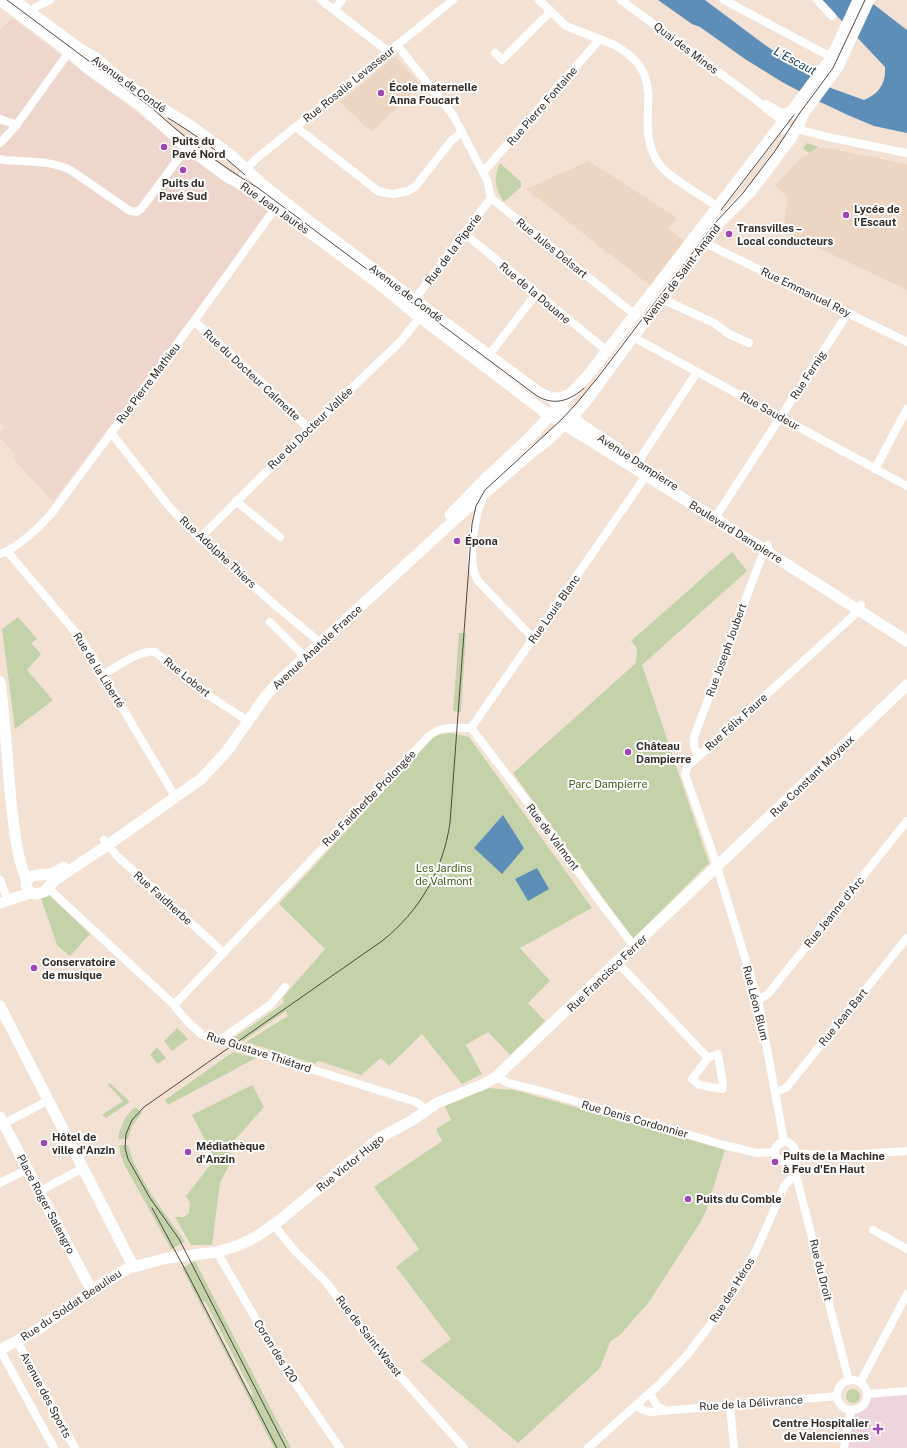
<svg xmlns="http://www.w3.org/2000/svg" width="907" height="1448" viewBox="0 0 907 1448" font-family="'Public Sans',sans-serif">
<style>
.built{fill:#ecd5c2}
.industrial{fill:#eed6cd}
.medical{fill:#edd4dd}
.green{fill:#c3d2a9;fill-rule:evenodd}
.water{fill:#5d8eb8}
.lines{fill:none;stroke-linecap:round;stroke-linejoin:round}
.street{stroke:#fff;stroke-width:8}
.secondary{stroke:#fff;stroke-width:11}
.tram{stroke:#4f4640;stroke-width:1}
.poi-dot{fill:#a046b2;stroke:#fff;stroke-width:1.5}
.labels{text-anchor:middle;stroke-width:4;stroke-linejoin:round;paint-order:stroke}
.street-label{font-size:11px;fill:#322b26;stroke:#fff}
.poi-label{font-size:11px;font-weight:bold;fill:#322b26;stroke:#fff;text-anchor:start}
.park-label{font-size:11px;fill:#485b1c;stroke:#fff}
.water-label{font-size:12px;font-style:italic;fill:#123956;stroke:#fff}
</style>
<rect width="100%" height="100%" fill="#f3e2d4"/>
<g class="built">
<path d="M395,56l26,29 -49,46 -11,-8 -6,-8 -1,1 -14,-14z"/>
<path d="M819,148l14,1 74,15v126l-124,-59 5,-33 -13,-13 24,-25z"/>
<path d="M589,161l88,57 -9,11 17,12 -33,46 -126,-98z"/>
</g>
<path class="industrial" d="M12,18l255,193 -65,95 -149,195 -40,-42 3,-4 -16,-17v-6l5,-5 -5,-4v-393z"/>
<path class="medical" d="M907,1393v55h-62l6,-38 11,-4 6,-11z"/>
<g class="green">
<path d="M807,143l12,4 -10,6 -6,-5z"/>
<path d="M500,163l21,19v5l-17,15c-9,-13 -11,-24 -4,-39z"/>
<path d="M732,552l15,19 -105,94 67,198 -76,76 -120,-166 123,-110 1,-15 -6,-7z"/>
<path d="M18,617l19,22 -6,4 10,11 -14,16 26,30 -38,29 -13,-100z"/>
<path d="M459,633h7l-5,79 -8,-1z"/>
<path d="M451,733l18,4 123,171 -72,40 30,33 -22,22 17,18 -35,34 -22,-23 -22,13 16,29 -20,10 -40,-50 -33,32 -8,-8 -20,17 -42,-14 -5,3 -68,-22 42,-26 -2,-5 -43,30 -9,-3 50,-35 -1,-6 42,-48 -46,-45 156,-169z"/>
<path d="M49,895l41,39 -20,22 -13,-11 -16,-47z"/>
<path d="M177,1028l11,11 -16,12 -8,-10z"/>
<path d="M157,1047l9,11 -8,6 -8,-9z"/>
<path d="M233,1052l23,6 -88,47 -3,-5z"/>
<path d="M110,1083l20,19 -24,16 -4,-3 21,-14 -15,-16z"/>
<path d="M250,1086h3l11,21 -36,41 5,10 -13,25 -8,62h-21l-16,-28h9l5,-4 1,-10 -4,-7 29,-37 -23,-44z"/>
<path d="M488,1088l27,2 210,60 -19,61 -5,10 -52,81 -29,33 -10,7 -10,26 -82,75 -97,-82 30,-22 -55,-72 23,-18 -45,-62 68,-46 -6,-12 15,-9 -6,-14z"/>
<path d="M135,1107l7,6 -10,13 -4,13h-10c2,-13 7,-23 17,-32z"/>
<path d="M119,1145h9l5,16 18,33 34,48 -14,7 -46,-83 -4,-11z"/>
<path d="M195,1261l96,187h-17l-92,-180zM205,1301l48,93 -2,2 -49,-94z"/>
<circle cx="853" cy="1396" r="7"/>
</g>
<g class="water">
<path d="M658,0h47l60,45 43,29 23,14 33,12c15,-6 22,-16 21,-33l-63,-67h46l39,30v103l-33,-7 -24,-10 -32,-15 -36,-19 -37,-23 -45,-32 -8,-3z"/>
<path d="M503,815l21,33 -22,26 -28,-26z"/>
<path d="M537,868l12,21 -21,12 -13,-22z"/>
</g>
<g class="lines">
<g class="street">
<path d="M321,0l68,52"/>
<path d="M539,0l27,26 46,18c64,32 17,76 47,120 10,14 44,32 59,43"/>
<path d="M621,0l130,96 31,25"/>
<path d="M724,0l107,57"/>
<path d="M817,0l15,16"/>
<path d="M334,10l8,-10"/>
<path d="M28,16l8,-9 14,-7"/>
<path d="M397,45l56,70 34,65 4,18 144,117"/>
<path d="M495,53l7,7 49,-49"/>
<path d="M766,104l14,8 7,1"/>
<path d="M0,119l17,6"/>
<path d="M296,127l82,64 8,2 8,1 14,-3 7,-4 36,-46 11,-9"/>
<path d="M797,129l31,8 79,16"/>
<path d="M0,143l15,-16 54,-75"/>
<path d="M0,159l4,1c22,2 48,0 68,11l58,40 6,1 5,-3 46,-62"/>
<path d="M483,172l117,-133"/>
<path d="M238,183l12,-18 7,-7 196,-158"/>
<path d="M464,233l143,118"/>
<path d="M705,243l202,99"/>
<path d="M415,299l76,-101"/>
<path d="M662,299l52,24 15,11 20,9"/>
<path d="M194,321l63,57 52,51"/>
<path d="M633,337l274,149"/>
<path d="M489,355l47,-61"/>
<path d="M111,433l57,72 27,29 81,72 34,28 10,9"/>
<path d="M634,468l63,-96"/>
<path d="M875,469l32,-60"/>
<path d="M484,496c-10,17 -18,71 -5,86l54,56"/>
<path d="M236,501l44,36"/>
<path d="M715,518l133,-205"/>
<path d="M200,538l109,-109 92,-88 19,-24"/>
<path d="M7,551l75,89 94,158"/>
<path d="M0,554c17,-6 39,-26 51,-40l143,-193 85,-118"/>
<path d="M270,622l35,35"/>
<path d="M103,675c13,-8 37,-26 52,-23l56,45 37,24"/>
<path d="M471,728l179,-258"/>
<path d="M471,728l74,97 55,77 34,44"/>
<path d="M698,757l-4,-11v-9l66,-176 8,-16"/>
<path d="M104,840l12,15 108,98"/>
<path d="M0,880l5,13"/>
<path d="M48,888l123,114 16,19 15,14 211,66 6,3 7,6"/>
<path d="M617,962l91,96 10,-4 5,31 -1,4 -23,-4 -7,-6 16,-21"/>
<path d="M758,1000l10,-6 139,-173"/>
<path d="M174,1005l255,-269c13,-11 26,-8 42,-8"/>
<path d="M220,1040l50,-35 15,-18"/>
<path d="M496,1077l12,6 33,8 183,54 33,8 18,-1"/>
<path d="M775,1092l11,-4 121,-150"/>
<path d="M3,1124l46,-24"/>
<path d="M784,1141l-26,-141 -45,-146 -28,-80 3,-8 165,-150 8,-11"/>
<circle cx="785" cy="1152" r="10"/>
<path d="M795,1153l35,3 77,-5"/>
<path d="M792,1160l57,221"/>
<path d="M0,1183l28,-14"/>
<path d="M40,1191l43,-23"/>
<path d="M274,1225l21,26 31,31 58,76 80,90"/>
<path d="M873,1230l34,19"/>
<path d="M217,1252l63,109 60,87"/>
<path d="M17,1341l58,107"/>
<path d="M0,1350l54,98"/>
<circle cx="852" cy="1395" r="15"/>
<path d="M860,1383l47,-89"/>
<path d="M650,1394l8,13 7,3"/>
<path d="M867,1394l40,-3"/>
<path d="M637,1405l6,5 8,2 186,-16"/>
<path d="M730,1405l4,43"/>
<path d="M588,1448l74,-66 25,-27 20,-26 24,-33 15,-25 14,-29 25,-57 11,-11"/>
<path d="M844,1448l7,-38"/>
</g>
<g class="secondary">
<path d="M0,0l69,52 18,16 54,38 41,37 44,33 32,18 121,90 34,28 133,101 162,101 199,127"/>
<path d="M14,0l66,49 16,9 18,16 37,28 37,22 44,32 29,27 52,41 220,164c12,9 23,14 37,6"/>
<path d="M789,113l7,1 4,5 -1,8 -5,4 -7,-1 -4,-4v-8l10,-9 35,-47 9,-16 21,-46"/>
<path d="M801,120l3,-7 34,-46 31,-67"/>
<path d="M554,402l28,23 35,23"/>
<path d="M450,515l34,-35 45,-42 60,-64 193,-251"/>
<path d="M0,682c6,42 7,85 12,128 3,24 5,48 15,71"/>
<path d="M30,893l-4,-7c1,-14 14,-10 23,-12 6,-1 10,-4 15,-7"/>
<path d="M0,903l30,-10 6,1 8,-2 11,-12 53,-35 93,-66 26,-28 38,-54 14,-16 182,-167 71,-62 16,-12 24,-23 15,-17 46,-63 87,-115 32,-32 40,-53 3,-7"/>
<path d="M0,1006l133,260"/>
<path d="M0,1117l92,174"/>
<path d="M0,1350l37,-20 63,-45 29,-17 38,-10 50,-6 20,-6 19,-9 24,-17 101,-83 30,-16 26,-18 47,-19 12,-7 411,-392"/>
</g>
<g class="tram">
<path d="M7,0l149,111"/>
<path d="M152,108c34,31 66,56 106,80l279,208c17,10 33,5 47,-8"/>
<path d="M168,118c27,16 54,36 77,57"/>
<path d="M721,210l73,-95"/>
<path d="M152,1208l35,65 90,175"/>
<path d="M286,1448l-107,-209 -29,-41 -22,-39 -3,-11 1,-14 6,-14 12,-13 238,-166c38,-30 61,-71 68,-118l22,-299 4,-18 9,-16 75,-69 16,-17 23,-28 117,-154 27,-29 32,-42 24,-37 34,-46 32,-68"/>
</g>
</g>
<g class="poi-dot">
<circle cx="381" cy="93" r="4"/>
<circle cx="164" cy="147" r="4"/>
<circle cx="183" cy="170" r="4"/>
<circle cx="846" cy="215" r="4"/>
<circle cx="729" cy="234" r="4"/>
<circle cx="457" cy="541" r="4"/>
<circle cx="628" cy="752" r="4"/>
<circle cx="34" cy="968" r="4"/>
<circle cx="44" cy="1143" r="4"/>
<circle cx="188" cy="1152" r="4"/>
<circle cx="775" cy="1162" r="4"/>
<circle cx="688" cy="1199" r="4"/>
<path d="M876 1423h4v4h4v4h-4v4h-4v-4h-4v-4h4z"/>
</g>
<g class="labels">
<g class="street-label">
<text transform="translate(686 48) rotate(37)" y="4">Quai des Mines</text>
<text transform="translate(129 84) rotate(36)" y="4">Avenue de Condé</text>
<text transform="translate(349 84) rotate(-39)" y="4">Rue Rosalie Levasseur</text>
<text transform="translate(542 106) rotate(-49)" y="4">Rue Pierre Fontaine</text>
<text transform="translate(275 208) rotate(35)" y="4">Rue Jean Jaurès</text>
<text transform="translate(552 248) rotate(39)" y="4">Rue Jules Delsart</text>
<text transform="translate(453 249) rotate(-53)" y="4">Rue de la Piperie</text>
<text transform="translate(681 274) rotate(-53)" y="4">Avenue de Saint-Amand</text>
<text transform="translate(806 292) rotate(26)" y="4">Rue Emmanuel Rey</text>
<text transform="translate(406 293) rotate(37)" y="4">Avenue de Condé</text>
<text transform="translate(535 293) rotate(40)" y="4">Rue de la Douane</text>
<text transform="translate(252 375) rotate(43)" y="4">Rue du Docteur Calmette</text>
<text transform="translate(808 375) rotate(-57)" y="4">Rue Fernig</text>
<text transform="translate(148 383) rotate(-53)" y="4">Rue Pierre Mathieu</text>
<text transform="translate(770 411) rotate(29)" y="4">Rue Saudeur</text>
<text transform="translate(310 428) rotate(-44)" y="4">Rue du Docteur Vallée</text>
<text transform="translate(638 462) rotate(33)" y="4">Avenue Dampierre</text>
<text transform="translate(736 532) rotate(32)" y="4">Boulevard Dampierre</text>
<text transform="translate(218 552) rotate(43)" y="4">Rue Adolphe Thiers</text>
<text transform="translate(554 609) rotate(-55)" y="4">Rue Louis Blanc</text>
<text transform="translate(317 647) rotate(-43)" y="4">Avenue Anatole France</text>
<text transform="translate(726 650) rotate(-70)" y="4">Rue Joseph Joubert</text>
<text transform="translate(99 670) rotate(58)" y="4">Rue de la Liberté</text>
<text transform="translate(187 677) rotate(39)" y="4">Rue Lobert</text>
<text transform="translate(736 722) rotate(-42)" y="4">Rue Félix Faure</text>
<text transform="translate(812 776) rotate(-44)" y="4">Rue Constant Moyaux</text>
<text transform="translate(369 798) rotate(-46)" y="4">Rue Faidherbe Prolongée</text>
<text transform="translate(553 837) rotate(53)" y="4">Rue de Valmont</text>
<text transform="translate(163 898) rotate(42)" y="4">Rue Faidherbe</text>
<text transform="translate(834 912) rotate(-51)" y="4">Rue Jeanne d'Arc</text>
<text transform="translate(607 973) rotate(-44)" y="4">Rue Francisco Ferrer</text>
<text transform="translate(756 1003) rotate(76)" y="4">Rue Léon Blum</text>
<text transform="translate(843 1017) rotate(-51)" y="4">Rue Jean Bart</text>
<text transform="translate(259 1052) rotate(18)" y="4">Rue Gustave Thiétard</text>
<text transform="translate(635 1119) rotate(16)" y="4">Rue Denis Cordonnier</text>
<text transform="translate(350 1163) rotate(-39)" y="4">Rue Victor Hugo</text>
<text transform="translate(46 1204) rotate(62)" y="4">Place Roger Salengro</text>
<text transform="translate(821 1270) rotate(76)" y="4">Rue du Droit</text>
<text transform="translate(732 1290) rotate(-58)" y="4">Rue des Héros</text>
<text transform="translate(71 1305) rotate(-34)" y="4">Rue du Soldat Beaulieu</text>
<text transform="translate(369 1336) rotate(52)" y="4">Rue de Saint-Waast</text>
<text transform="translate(276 1351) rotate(58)" y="4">Coron des 120</text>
<text transform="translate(46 1395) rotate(62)" y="4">Avenue des Sports</text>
<text transform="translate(751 1403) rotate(-4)" y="4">Rue de la Délivrance</text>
</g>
<g class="poi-label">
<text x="389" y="91">École maternelle<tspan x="389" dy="13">Anna Foucart</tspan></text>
<text x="172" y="145">Puits du<tspan x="172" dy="13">Pavé Nord</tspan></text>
<text x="183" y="187" text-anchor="middle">Puits du<tspan x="183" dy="13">Pavé Sud</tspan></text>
<text x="854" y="213">Lycée de<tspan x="854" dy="13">l'Escaut</tspan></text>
<text x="737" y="232">Transvilles –<tspan x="737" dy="13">Local conducteurs</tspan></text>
<text x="465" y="545">Épona</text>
<text x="636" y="750">Château<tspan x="636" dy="13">Dampierre</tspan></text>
<text x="42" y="966">Conservatoire<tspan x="42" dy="13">de musique</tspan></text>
<text x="52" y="1141">Hôtel de<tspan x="52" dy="13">ville d'Anzin</tspan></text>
<text x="196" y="1150">Médiathèque<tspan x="196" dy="13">d'Anzin</tspan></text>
<text x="783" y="1160">Puits de la Machine<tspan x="783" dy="13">à Feu d'En Haut</tspan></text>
<text x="696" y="1203">Puits du Comble</text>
<text x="869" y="1427" text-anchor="end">Centre Hospitalier<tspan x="869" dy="13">de Valenciennes</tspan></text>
</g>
<g class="park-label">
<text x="608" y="788">Parc Dampierre</text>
<text x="444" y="872">Les Jardins<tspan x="444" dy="13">de Valmont</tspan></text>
</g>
<g class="water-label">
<text transform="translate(795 61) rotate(28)" y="4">L'Escaut</text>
</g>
</g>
</svg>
